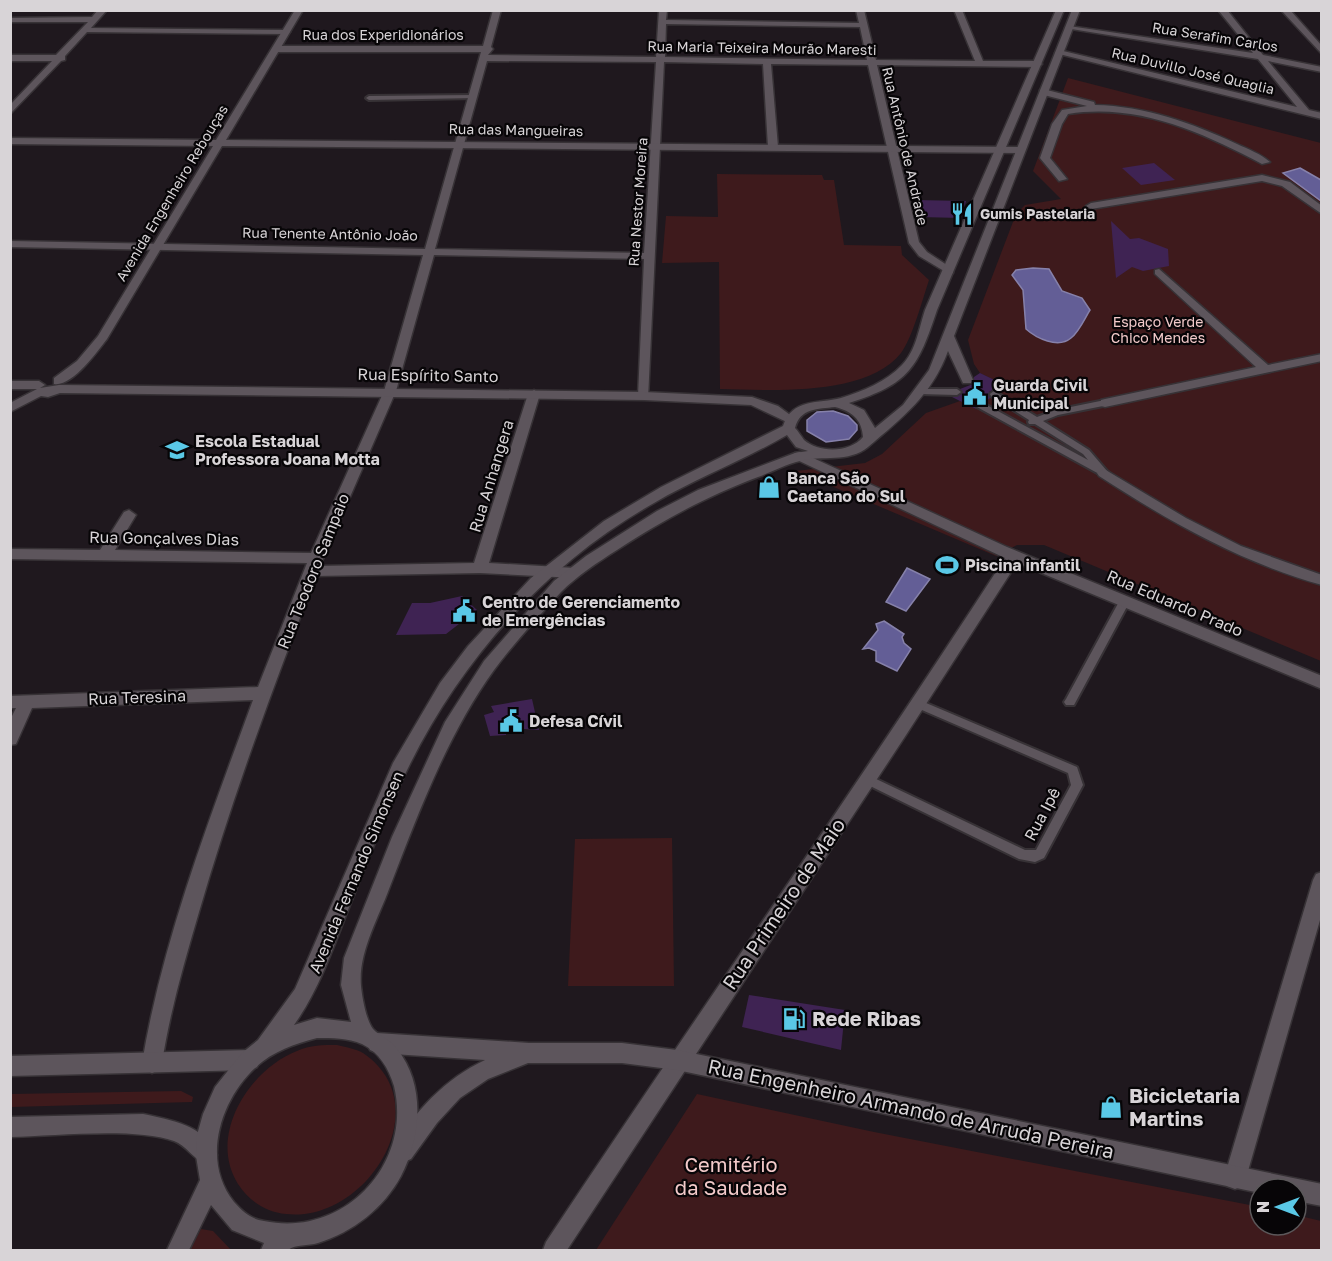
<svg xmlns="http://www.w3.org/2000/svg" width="1332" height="1261" viewBox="0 0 1332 1261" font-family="'Golos Text',sans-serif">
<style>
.green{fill:#3e1a1c}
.water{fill:#635e96;stroke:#8681aa;stroke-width:1.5}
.building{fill:#3f2353}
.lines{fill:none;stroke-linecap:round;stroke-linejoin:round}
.service-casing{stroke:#373236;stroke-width:4}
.pedestrian-casing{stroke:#373236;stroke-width:3}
.minor-casing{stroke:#373236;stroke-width:3}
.tertiary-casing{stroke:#373236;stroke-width:3}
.secondary-casing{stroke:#373236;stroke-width:3}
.service{fill:#5d555c;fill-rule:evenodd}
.pedestrian{fill:#5d555c;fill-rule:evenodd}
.minor{fill:#5d555c;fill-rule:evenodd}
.tertiary{fill:#5d555c;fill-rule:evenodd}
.secondary{fill:#5d555c;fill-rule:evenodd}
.labels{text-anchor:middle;stroke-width:4.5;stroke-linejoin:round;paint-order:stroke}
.far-street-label{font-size:14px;fill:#d8d4d7;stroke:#070507}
.far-poi-label{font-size:14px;font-weight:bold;fill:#d8d4d7;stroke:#070507;text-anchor:start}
.far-park-label{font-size:14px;fill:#f3caca;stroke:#070507}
.street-label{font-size:16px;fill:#d8d4d7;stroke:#070507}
.poi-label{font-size:16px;font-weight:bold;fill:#d8d4d7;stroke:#070507;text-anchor:start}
.near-street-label{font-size:20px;fill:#d8d4d7;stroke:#070507}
.near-poi-label{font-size:20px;font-weight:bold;fill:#d8d4d7;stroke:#070507;text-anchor:start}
.near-park-label{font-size:20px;fill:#f3caca;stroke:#070507}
</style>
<rect width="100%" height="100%" fill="#1f181e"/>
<g class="green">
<path d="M1068,78l253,65v518l-277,-116h-27l-21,11 -200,-85 69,-8 17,-9 44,-41 34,-12 16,8 28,-24 -24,-12 -6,-9 -6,-24 48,-126 9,-9 36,-6 -28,-28z"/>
<path d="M717,174l105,1 2,5h10l10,65 57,1 1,9 27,25c-6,18 -17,59 -28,73 -35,44 -130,37 -181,36l-1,-127 -57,1 4,-47 52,1z"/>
<path d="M672,838l2,148h-106l7,-147z"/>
<path d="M337,1045c8,2 19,4 26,8 77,52 4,170 -77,161 -20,-2 -37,-13 -48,-30 -31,-49 12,-115 59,-133 13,-6 26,-6 40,-6z"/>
<path d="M181,1091l12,6 -1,5 -181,5v-13z"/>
<path d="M697,1094l177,38 386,75v18h36v-10l25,6v29h-725z"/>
<path d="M201,1229l12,2 18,19h-41z"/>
</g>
<g class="water">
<path d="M1300,168l21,12v21l-38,-28z"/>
<path d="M1033,268l16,1 13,22 20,7 8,12c-5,8 -11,22 -19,28 -13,11 -35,0 -45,-9l-3,-39 -11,-15 4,-5z"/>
<path d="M833,411l15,5 9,9v5l-8,9 -23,3 -19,-11v-11l10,-8z"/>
<path d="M907,568l23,11 -24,32 -20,-9z"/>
<path d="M884,621l20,13 -2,3 2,6 7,6 -14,22 -21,-10v-10l-7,-3 -6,1 15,-19 -2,-6z"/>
</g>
<g class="building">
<path d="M1154,163l21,17 -34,5 -19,-17z"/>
<path d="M915,200l51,1 -5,17 -42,-1z"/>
<path d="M1111,221l19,18 9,-1 29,11 1,17 -26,5 -11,-4 -16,11z"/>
<path d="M980,373l25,12 -7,6 -4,-2 -5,3 1,6 -5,4 -10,-1 1,8 -24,-12 10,-3 -2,-5 13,-5 1,-7z"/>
<path d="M462,596l15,14 -31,24 -50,1 16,-32h18z"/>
<path d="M532,699l7,31 -32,-2 -1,7 -16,1 -6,-21 10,-3 -3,-6z"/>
<path d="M749,995l96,15 -4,40 -99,-23z"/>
</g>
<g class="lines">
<g class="service-casing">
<g id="service">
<path d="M474,95l2,1v2l-107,2 -3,-2 3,-2z"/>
<path d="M922,389h35l4,3 -4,3 -38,-1v-4z"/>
<path d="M994,391l43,26 19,-7 49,-10 3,1v4l-50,10 -15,6 46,29 18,21 2,2 -2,2h-6l-124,-68v-4h6l105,57 -5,-6 -48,-30h-6l-1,-2 1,-2 -38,-24 -1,-2z"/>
<path d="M1125,597l5,4 -56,104h-8l-2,-3 2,-3 55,-101z"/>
<path d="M919,700l158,67 6,18 -39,73 -9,4 -16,-3 -155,-76 -2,-3 2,-3 4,-2 4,2 153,73h11l35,-65 -3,-12 -153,-66 -2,-3 2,-3z"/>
</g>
</g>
<g class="pedestrian-casing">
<g id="pedestrian">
<path d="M1043,89l51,13 1,3c50,1 97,18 142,39 11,5 24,10 33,18l-8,2c-61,-32 -124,-61 -194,-50l-6,10 -12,34 17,21 -8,2 -19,-23 12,-34 10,-14 25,-4 -47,-12v-4z"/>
<path d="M1262,175l28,7 32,24v8l-40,-28 -20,-5 -171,28 -5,-3 5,-3z"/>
<path d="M1159,269l109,96 54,-11v7l-217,46 -4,-1v-6l4,-1 151,-32 -101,-93v-4z"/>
<path d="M1104,469l82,49 55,28 81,29v10c-82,-23 -152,-63 -223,-109l-2,-3z"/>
</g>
</g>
<g class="minor-casing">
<g id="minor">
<path d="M98,10h9l-16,18 195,2 4,2 -4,2 -199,-2 -22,24v4l-4,1 -51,53v-9l42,-44h-42v-6h46l32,-33h-78v-4l82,-1z"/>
<path d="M493,10h8l-10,37 2,2 -5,6 168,2 3,-47h8l-1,10 193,3 -3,-13h8l12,50 99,1 -21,-51h8l21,51h55l4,3 -4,3 -161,-2 42,177 8,10 26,17v4l-4,1 -30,-18 -10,-13 -41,-178 -97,-1 7,83 -5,3 -5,-3 -5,-83 -99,-2 -16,337h-8l-2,-3 6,-137 -210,-4 -38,136 -76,175 154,-3 54,-169 6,-4 6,4 -51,169 86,5 7,5 -7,5 -95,-5 -164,3c-43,111 -84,222 -117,336 -15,51 -29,99 -37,151l-3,7 -7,3 -7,-3 -3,-7c21,-125 68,-245 111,-363l-221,8 -16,36 -6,1v-25l6,-12h-6v-12l248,-9 49,-124 -297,-4v-10l90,1 24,-38 5,-2 7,5 -21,35 196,3 73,-162 39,-136 -413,-8v-6l415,8 56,-197h-204l-4,-3 4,-3h206zM666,24l194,3 7,33 -202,-3zM487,61l169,1 -12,191 -209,-4z"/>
<path d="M1218,10h9l36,45 59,12v5l-54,-11 41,49 13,3v6l-267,-66 4,-3 238,57 -39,-48 -193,-31 4,-2 184,27z"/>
<path d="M1281,10h9l32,36v8z"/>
<path d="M800,452l207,95 315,129v13l-305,-126 -111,172 -339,515h-24l3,-8c152,-229 310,-454 459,-684l-210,-99 -2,-3 2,-3z"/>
<path d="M1322,872v41l-76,265 -3,8 -8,3 -8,-3 -3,-8 89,-298 3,-6z"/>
</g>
</g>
<g class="tertiary-casing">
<g id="tertiary">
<path d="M295,10h8l-77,130 794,7 5,3 -5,3 -798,-7 -115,193c-10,13 -35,48 -53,45v-6l23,-17 21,-25 115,-190 -203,-2v-6l206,2z"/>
<path d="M10,381h29l6,4 -5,3 19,-3 585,7 108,5 26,9 19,14 -6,4 -40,-19 -107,-5 -584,-7 -12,4 -7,-1 -31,16v-9l27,-14h-27z"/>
<path d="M377,1033l152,10h93l55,7 645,134v22l-26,-5v-12h-36v4l-583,-123 -55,-7h-94l-40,16 -28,19 -23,25 -26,36 -7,3 -7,-3 -3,-7c16,-39 54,-75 91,-92l-108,-7 -7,-3 -3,-7 3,-7z"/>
<path d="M250,1050l7,3 3,7 -3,7 -7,3 -240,6v-20z"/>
<path d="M143,1114c28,6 62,11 74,41l-3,7 -7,3c-13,-5 -21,-20 -33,-24 -39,-14 -120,-5 -164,-4v-20z"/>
</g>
</g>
<g class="secondary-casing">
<path id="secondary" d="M1056,10h8l-127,300c-19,57 -27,74 -88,93l15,7 11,18 28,-23 26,-35 143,-360h8l-126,326 19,44 -2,3h-8l-15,-32c-16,44 -46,67 -80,96 -19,16 -46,8 -68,14 -14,3 -28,11 -42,16 -53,20 -93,42 -141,73 -19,12 -40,26 -56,42 -23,25 -47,51 -67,78 -47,65 -76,144 -105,219 -11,30 -31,64 -28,97 1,11 5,34 12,43 6,7 18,11 24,20 29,36 24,88 4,127 -17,32 -48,56 -83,67 -10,3 -22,1 -30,7h-27l3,-7 -32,-13 -21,-25 -22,45h-22l33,-70 -4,-24 1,-21 6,-21 12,-27 27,-34 16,-13 37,-51 98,-226 47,-80 28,-37 63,-68 73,-57 57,-34 122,-61c9,-28 35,-22 58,-28 22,-7 45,-16 61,-33 14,-14 17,-37 23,-55zM835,407c16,4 27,12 28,30 -13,16 -44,16 -59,3 -3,-4 -6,-9 -9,-12 5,-20 23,-19 40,-21zM787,435l9,12 12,4 -13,2 -97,37 -41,21 -71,45 -32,25 -70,80 -39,61 -53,115 -48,121 -3,27 10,37 -34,-4 -23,7c22,-31 35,-66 49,-102 18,-46 36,-93 57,-138 53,-117 142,-219 254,-282 43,-25 90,-43 133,-68zM317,1038c15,0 31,0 45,6 17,8 27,25 32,42 19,79 -51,152 -130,135 -13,-2 -21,-9 -30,-19 -33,-41 -14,-102 22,-135 17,-16 39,-23 61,-29z"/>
</g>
<use href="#service" class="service"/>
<use href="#pedestrian" class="pedestrian"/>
<use href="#minor" class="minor"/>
<use href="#tertiary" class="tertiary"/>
<use href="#secondary" class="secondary"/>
</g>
<defs>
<g id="restaurant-bare" transform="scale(1.8)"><path d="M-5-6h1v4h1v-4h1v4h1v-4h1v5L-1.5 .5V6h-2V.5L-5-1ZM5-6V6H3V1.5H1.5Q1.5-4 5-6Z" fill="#5ac8e6" stroke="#070507" stroke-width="2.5" paint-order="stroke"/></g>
<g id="civic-bare" transform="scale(1.8)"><path d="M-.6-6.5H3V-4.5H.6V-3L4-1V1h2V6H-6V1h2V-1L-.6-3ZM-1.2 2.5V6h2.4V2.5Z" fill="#5ac8e6" stroke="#070507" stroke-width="2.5" paint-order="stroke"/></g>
<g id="school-bare" transform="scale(1.8)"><path d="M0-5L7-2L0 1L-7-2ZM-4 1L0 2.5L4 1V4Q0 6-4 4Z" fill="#5ac8e6" stroke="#070507" stroke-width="2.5" paint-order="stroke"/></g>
<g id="shop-bare" transform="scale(1.8)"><path d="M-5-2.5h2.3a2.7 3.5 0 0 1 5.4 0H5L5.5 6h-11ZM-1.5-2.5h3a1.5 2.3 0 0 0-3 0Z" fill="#5ac8e6" stroke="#070507" stroke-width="2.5" paint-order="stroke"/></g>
<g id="stadium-bare" transform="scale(1.8)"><path d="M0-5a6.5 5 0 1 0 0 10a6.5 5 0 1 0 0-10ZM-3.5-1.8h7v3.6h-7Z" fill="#5ac8e6" stroke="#070507" stroke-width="2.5" paint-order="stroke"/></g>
<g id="fuel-bare" transform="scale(1.8)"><path d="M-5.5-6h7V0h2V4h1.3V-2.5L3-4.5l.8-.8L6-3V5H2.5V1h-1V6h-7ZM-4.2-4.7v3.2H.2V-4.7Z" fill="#5ac8e6" stroke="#070507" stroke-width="2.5" paint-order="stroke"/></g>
</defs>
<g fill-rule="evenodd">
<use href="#restaurant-bare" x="962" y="214"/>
<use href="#civic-bare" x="975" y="394"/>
<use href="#school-bare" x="177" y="450"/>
<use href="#shop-bare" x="769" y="487"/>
<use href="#stadium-bare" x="947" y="565"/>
<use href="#civic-bare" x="464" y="611"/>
<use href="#civic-bare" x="511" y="721"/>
<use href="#fuel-bare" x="794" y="1019"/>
<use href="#shop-bare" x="1111" y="1107"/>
</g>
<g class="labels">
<g class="far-street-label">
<text x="383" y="40">Rua dos Experidionários</text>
<text transform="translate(1215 37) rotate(9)" y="5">Rua Serafim Carlos</text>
<text transform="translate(762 48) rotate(1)" y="5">Rua Maria Teixeira Mourão Maresti</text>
<text transform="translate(1193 71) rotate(13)" y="5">Rua Duvillo José Quaglia</text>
<text transform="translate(516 130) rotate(1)" y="5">Rua das Mangueiras</text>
<text transform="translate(905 146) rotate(77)" y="5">Rua Antônio de Andrade</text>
<text transform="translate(172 193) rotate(-59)" y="5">Avenida Engenheiro Rebouças</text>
<text transform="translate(638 202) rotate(-86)" y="5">Rua Nestor Moreira</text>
<text transform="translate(330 234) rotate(1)" y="5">Rua Tenente Antônio João</text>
</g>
<g class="far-poi-label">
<text x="980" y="219">Gumis Pastelaria</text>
</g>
<g class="far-park-label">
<text x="1158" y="327">Espaço Verde<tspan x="1158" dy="16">Chico Mendes</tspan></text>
</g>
<g class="street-label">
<text transform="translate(428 375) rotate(1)" y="6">Rua Espírito Santo</text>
<text transform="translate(491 476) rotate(-73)" y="6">Rua Anhangera</text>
<text transform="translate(164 538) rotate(1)" y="6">Rua Gonçalves Dias</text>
<text transform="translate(313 571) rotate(-68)" y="6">Rua Teodoro Sampaio</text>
<text transform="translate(1175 603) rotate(23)" y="6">Rua Eduardo Prado</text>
<text transform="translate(137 697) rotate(-2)" y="6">Rua Teresina</text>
<text transform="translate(1042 814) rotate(-62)" y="6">Rua Ipê</text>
<text transform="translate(356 872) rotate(-67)" y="6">Avenida Fernando Simonsen</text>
</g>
<g class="poi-label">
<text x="993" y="391">Guarda Civil<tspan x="993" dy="18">Municipal</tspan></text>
<text x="195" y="447">Escola Estadual<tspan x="195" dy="18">Professora Joana Motta</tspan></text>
<text x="787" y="484">Banca São<tspan x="787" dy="18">Caetano do Sul</tspan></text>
<text x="965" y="571">Piscina infantil</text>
<text x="482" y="608">Centro de Gerenciamento<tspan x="482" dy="18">de Emergências</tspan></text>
<text x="529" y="727">Defesa Cívil</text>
</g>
<g class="near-street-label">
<text transform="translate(784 904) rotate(-56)" y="7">Rua Primeiro de Maio</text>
<text transform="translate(911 1109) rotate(12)" y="7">Rua Engenheiro Armando de Arruda Pereira</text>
</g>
<g class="near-poi-label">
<text x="812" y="1026">Rede Ribas</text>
<text x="1129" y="1103">Bicicletaria<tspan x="1129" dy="23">Martins</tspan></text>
</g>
<g class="near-park-label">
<text x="731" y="1172">Cemitério<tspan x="731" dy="23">da Saudade</tspan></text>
</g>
</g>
<rect width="1332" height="1261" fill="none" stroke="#d8d4d7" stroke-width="24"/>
<g transform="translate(1278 1207) rotate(270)"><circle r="28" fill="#070507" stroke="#5b585a" stroke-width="1.5"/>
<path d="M0-4.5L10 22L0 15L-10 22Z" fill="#5ac8e6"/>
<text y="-9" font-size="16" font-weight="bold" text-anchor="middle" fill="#d8d4d7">N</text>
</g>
</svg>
